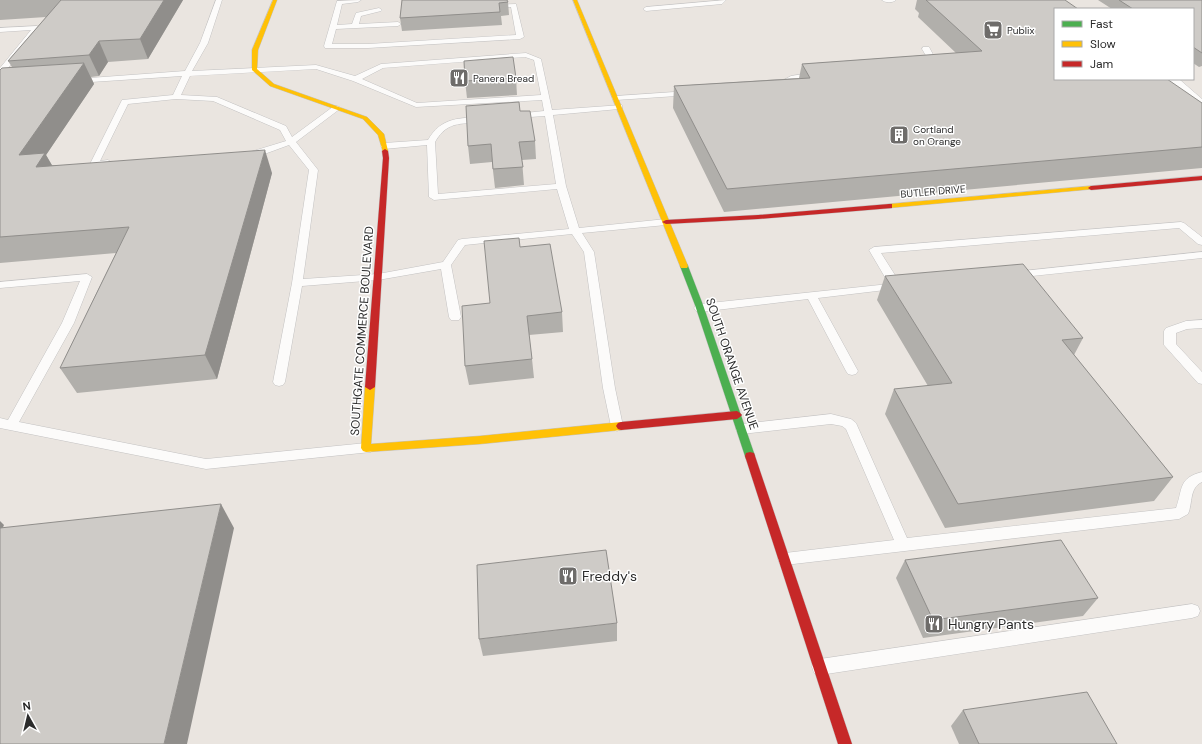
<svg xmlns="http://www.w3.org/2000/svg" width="1202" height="744" viewBox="0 0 1202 744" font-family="'DM Sans',sans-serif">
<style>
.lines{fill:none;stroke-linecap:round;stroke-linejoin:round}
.lane-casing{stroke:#c3c2c2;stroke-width:1}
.street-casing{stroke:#c3c2c2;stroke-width:1}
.fast-casing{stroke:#c3c2c2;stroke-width:1}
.slow-casing{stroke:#c3c2c2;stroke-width:1}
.jam-casing{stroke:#c3c2c2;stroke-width:1}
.lane{fill:#fcfbfa;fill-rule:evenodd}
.street{fill:#fcfbfa;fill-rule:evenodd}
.fast{fill:#4caf50;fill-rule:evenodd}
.slow{fill:#ffc107;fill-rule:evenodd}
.jam{fill:#c62828;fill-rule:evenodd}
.wall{fill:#b1afab}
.shaded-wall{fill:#908e8b}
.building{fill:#cecbc7;stroke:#908e8b}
.labels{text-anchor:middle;stroke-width:3;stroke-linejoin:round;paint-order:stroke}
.far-poi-label{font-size:10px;fill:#2b2b2b;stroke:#fff;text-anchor:start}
.far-street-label{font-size:10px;fill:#2b2b2b;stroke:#fff}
.street-label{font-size:12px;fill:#2b2b2b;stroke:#fff}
.near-poi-label{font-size:14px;fill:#2b2b2b;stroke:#fff;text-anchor:start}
</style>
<rect width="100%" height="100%" fill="#eae5e0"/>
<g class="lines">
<g class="lane-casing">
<g id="lane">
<path d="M216,0h6l-14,43 -16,28 124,-6 39,11 26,-12 145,-11 15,6 11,51 70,-5v4h-3l-66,6 13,71 13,42 87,-9 5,3 -5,3 -84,8 12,19 21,136 8,38 -1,3 -5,2 -5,-2 -1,-3 -8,-38 -19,-136 -12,-18 -107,11 -14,20 10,52 -2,3h-8l-2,-3 -8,-48 -63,11 -76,6 -17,96 -2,3 -4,1 -4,-1 -2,-3 19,-99 17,-113 -20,-25 -30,11 -12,1 -1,-2 1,-2 39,-12 -6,-11 -67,-29 -37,-2 -48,5 -28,57 8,-1 4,3 -4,3h-17l-1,-2 32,-64 51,-5 9,-19 -106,7 -4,-2 4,-2 109,-8 15,-28zM525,57l9,3 7,35 -124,8 -55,-24 21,-11zM316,69l37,12 63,26 126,-7 2,11 -29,3 -4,2 4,2 30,-2 11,68 -118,10 -3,-52c14,-24 29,-16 51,-21l1,-2 -1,-2h-3c-23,1 -42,0 -55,23l-44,3 -4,3 4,3 43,-4 2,52 5,3 123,-11 12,40 -107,10 -4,1 -15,22 -65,12 -75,5 15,-109 -22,-28 45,-34 -4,-2h-3l-42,31 -6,-11 -69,-29 -36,-2 9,-19z"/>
<path d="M361,0l-3,2 -16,2 -5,21 15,-1 4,-11 23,-5 3,2 -1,1 -20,5 -2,8 39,-2 3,2 -3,2 -62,3 -4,15h36l148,-9 -5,-28 -45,3 -3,-2 -2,-8h6l2,6 47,-2 8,33 -4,2 -152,9h-43l-1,-2 13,-45z"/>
<path d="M726,0l-4,4 -76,7 -3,-2 3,-2z"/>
<path d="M882,0h14c-3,3 -11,3 -14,0z"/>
<path d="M37,26l2,1v2l-34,43h-5v-4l31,-38 -31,2v-4z"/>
<path d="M923,47h6l7,13 -12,6 -4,-2 8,-5 -6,-10z"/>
<path d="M816,72h3v4l-23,4 -18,7 -4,-2 17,-9z"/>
<path d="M689,91h3v4l-76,5 -4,-2 4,-2z"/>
<path d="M1181,222l3,1 18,14v8l-4,-1 -19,-16 -298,25 19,30 3,3 -1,2 -84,10 40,73 -2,3 -4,1 -4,-1 -2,-3 -38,-72 -108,13 -4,-1 -2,-3 2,-3 4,-1 189,-20 -20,-34 5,-3z"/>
<path d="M1202,252v6l-189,20 -5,-3 5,-3z"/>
<path d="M87,274l5,3 -18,46 -55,99 187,37 160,-16 5,1 2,4 -2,4 -165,17 -206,-41v-10l8,2 54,-97 18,-42 -80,7v-6z"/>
<path d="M1202,320v8l-15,1 -11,4v11l26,28v12l-4,-1 -34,-38v-14l2,-3 20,-7z"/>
<path d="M831,414l20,5 5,4 51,115 269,-30c7,-19 2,-30 26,-36v10c-13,6 -9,21 -14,32l-9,5 -394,46 -5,-1 -2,-5 2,-5 5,-1 109,-13 -48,-111 -4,-3 -11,-2 -89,10 -5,-2 -1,-3 1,-3 5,-2z"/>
<path d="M1192,604l6,2 2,5 -2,5 -6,2 -372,57 -6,-2 -2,-6 2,-6 6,-2z"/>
</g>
</g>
<g class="street-casing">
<path id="street" d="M1164,79h15l23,20v12l-5,-1z"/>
</g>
<g class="fast-casing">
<path id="fast" d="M681,264h6l1,2 15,39 52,151 -1,3 -4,1 -4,-1 -1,-3 -50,-151 -15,-39z"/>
</g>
<g class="slow-casing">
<g id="slow">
<path d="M273,0h4l-19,50 -1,19 17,15 93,33 17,17 4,17 -1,1h-4l-5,-17 -15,-16 -93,-33 -18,-16v-20z"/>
<path d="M573,0h4l111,266 -1,2h-6l-1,-2z"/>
<path d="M1091,186l2,1v2l-204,19 -4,-2 4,-2z"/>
<path d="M370,384l5,3 -4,57 109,-8 141,-14 3,1 2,3 -2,3 -3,1 -141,14 -114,8 -3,-1 -2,-3 4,-61z"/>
</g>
</g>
<g class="jam-casing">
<g id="jam">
<path d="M385,149l3,2 1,7 -14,229 -5,3 -5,-3 18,-229 -1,-7z"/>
<path d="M1202,176v4l-111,10 -3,-2 3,-2z"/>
<path d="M889,204h3v4l-134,11 -92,5 -4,-2 4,-2 92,-5z"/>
<path d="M737,411l3,2 2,2 -2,2 -3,2 -116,11 -3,-1 -2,-3 2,-3 3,-1z"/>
<path d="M750,452l4,1 1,3 97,288h-14l-93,-288 1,-3z"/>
</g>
</g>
<use href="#lane" class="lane"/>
<use href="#street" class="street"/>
<use href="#fast" class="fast"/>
<use href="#slow" class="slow"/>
<use href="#jam" class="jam"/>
</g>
<g class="wall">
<path d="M0,0h183l-35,59 -40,3 -9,14 -8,1 3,7 -48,71 6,10 220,8 -55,206 -140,14 -17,-25 56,-115 -116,10v-193l12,-3 -4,-6 38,-44 -46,3z"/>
<path d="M402,0l106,2 1,13 -8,1 1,9 -100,6 -2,-13z"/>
<path d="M917,0h148l-10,9 147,94v65l-478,44 -51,-104 1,-22 125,-8 3,-14 154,-11 -38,-36 1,-4 -4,-4z"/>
<path d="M1098,0h104v66l-3,1 -6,-4v-54h-81z"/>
<path d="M516,78l1,17 -50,3 -2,-17z"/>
<path d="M520,111l15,30 1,18 -14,1 2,25 -29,3 -3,-26 -22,2 -2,-18z"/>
<path d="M520,247l42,65 1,20 -34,3 3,24 2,19 -65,7 -4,-19 25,-63z"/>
<path d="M885,276l198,62 -9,17 99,122 -19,24 -209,27 -60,-114 9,-25 34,-3 -51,-86z"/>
<path d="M905,560l193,38 -15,18 -160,22 -27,-60z"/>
<path d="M617,623v18l-134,15 -4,-17z"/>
<path d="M963,710l154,34h-158l-8,-18z"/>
</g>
<g class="shaded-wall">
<path d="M164,0h19l-35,59 -8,-20z"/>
<path d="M99,41l9,21 -9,14 -10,-21z"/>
<path d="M84,63l10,21 -48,71 12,21 -9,14 -30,-35z"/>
<path d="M265,150l7,23 -55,206 -12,-24z"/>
<path d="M221,504l13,24 -47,216h-23z"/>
<path d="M0,521l4,4 -4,9z"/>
</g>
<g class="building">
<path d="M61,0h103l-24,39 -41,2 -10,14 -81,6z"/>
<path d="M402,0h105l1,2 -9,1 1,9 -100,6z"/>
<path d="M926,0h139l13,9h-23v70h112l35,24v44l-475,42 -53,-103 136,-8 -8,-14 180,-13z"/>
<path d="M1119,0h83v53l-9,-6v-38h-60z"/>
<path d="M513,57l3,21 -51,3 -1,-20z"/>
<path d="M84,63l-65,92 26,-2 -9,14 229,-17 -60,205 -145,13 69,-141 -129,10v-167l2,-2z"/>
<path d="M519,102l1,9h10l5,30 -16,1 4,25 -30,2 -2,-25 -23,2 -2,-40z"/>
<path d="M519,238l1,9 30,-3 12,68 -35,4 5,43 -67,7 -3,-60 28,-3 -6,-62z"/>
<path d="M1023,264l60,74 -21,2 111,137 -215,27 -64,-115 58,-6 -67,-107z"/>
<path d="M221,504l-57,240h-164v-216z"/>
<path d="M1061,540l37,58 -165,22 -28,-60z"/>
<path d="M606,550l11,73 -138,16 -2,-74z"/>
<path d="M1087,692l30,52h-138l-16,-34z"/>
</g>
<defs>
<g id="supermarket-square" transform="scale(1)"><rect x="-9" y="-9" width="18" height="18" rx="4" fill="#6e6c6a" stroke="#fff"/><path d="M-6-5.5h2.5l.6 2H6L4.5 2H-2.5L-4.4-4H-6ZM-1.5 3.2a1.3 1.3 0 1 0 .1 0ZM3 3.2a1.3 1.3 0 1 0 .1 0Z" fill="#fff"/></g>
<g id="restaurant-square" transform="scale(1)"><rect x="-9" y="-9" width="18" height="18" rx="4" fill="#6e6c6a" stroke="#fff"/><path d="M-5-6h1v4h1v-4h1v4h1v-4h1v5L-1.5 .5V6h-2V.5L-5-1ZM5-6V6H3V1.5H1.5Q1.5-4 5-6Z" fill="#fff"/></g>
<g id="building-square" transform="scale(1)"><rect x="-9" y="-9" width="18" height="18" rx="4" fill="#6e6c6a" stroke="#fff"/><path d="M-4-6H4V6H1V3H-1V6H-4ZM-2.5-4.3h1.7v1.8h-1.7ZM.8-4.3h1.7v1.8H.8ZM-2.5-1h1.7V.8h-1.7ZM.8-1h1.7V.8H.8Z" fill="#fff"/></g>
</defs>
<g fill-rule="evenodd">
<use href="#supermarket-square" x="993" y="30"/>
<use href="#restaurant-square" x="459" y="78"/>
<use href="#building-square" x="899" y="135"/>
<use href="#restaurant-square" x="568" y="576"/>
<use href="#restaurant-square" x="934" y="624"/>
</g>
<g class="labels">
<g class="far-poi-label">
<text x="1007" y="34">Publix</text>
<text x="473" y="82">Panera Bread</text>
<text x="913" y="133">Cortland<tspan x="913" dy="12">on Orange</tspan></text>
</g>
<g class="far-street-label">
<text transform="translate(933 191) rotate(-5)" y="4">BUTLER DRIVE</text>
</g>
<g class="street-label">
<text transform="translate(362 331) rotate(-86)" y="4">SOUTHGATE COMMERCE BOULEVARD</text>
<text transform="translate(732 364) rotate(71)" y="4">SOUTH ORANGE AVENUE</text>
</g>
<g class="near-poi-label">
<text x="582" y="581">Freddy's</text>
<text x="948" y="629">Hungry Pants</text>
</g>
</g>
<rect x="1054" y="8" width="140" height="72" fill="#ffffff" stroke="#aaaaaa"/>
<rect x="1062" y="21" width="20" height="6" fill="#4caf50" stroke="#aaaaaa"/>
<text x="1090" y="28" font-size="12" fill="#2b2b2b">Fast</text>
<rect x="1062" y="41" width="20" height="6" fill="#ffc107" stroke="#aaaaaa"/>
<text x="1090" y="48" font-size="12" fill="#2b2b2b">Slow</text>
<rect x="1062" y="61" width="20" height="6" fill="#c62828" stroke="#aaaaaa"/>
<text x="1090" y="68" font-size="12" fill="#2b2b2b">Jam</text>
<g transform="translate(28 716) rotate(352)" stroke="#ffffff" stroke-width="3" paint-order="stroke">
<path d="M0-3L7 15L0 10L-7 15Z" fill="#2b2b2b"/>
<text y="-6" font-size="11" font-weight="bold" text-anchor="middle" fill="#2b2b2b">N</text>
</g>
</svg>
